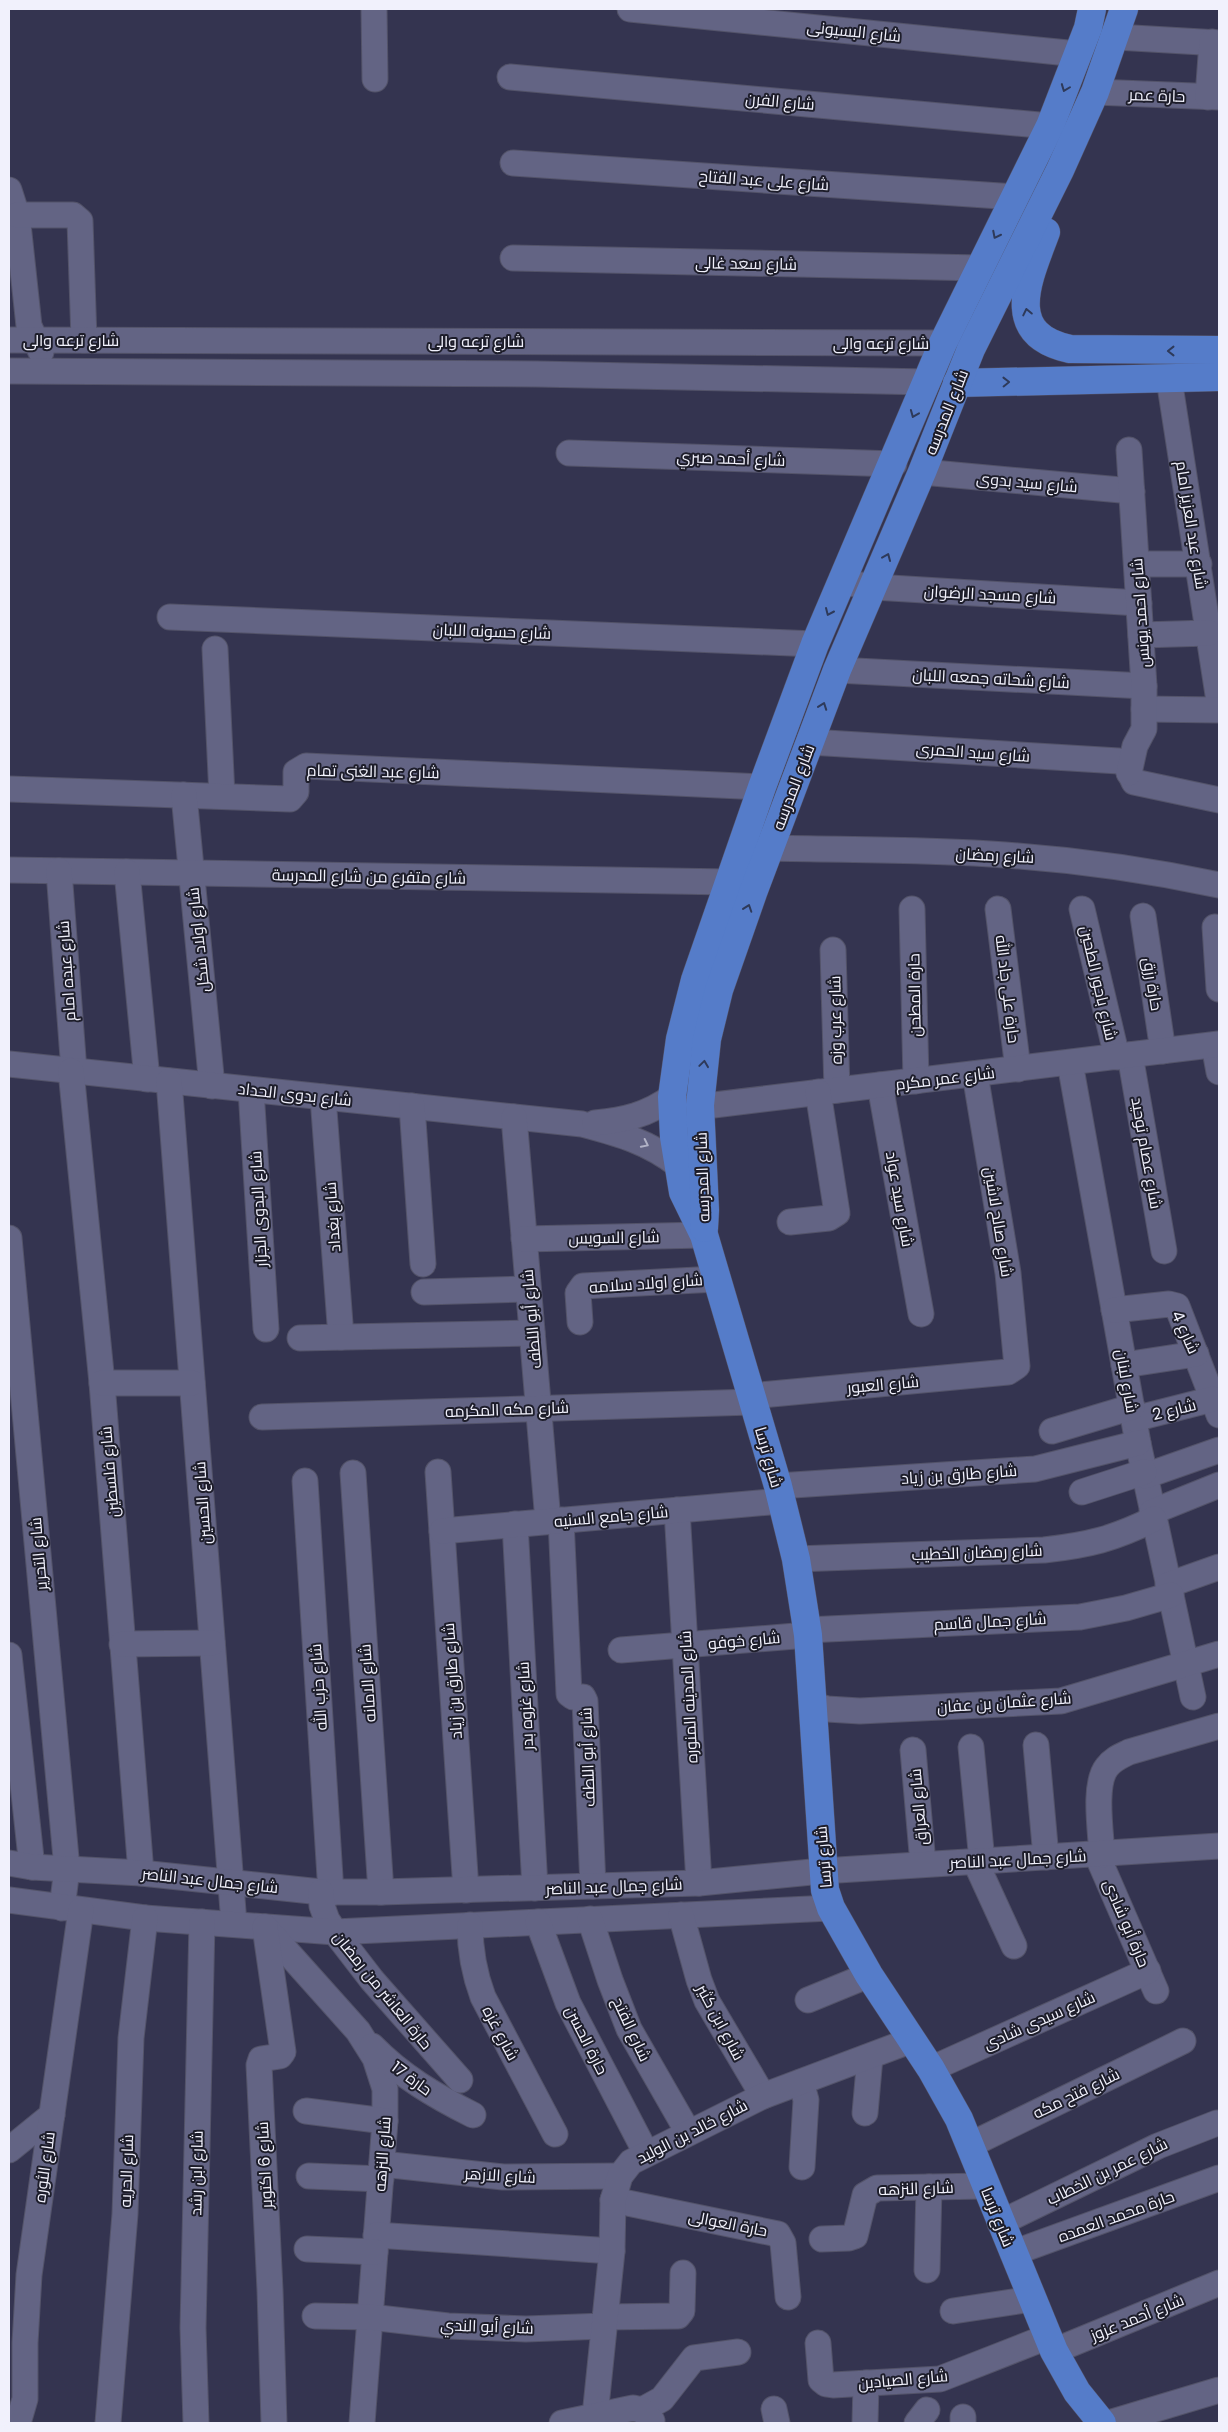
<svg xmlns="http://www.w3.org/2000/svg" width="1228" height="2432" viewBox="0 0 1228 2432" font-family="Poppins,Cairo,sans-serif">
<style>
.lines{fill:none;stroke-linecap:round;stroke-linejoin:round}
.minor-casing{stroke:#535369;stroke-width:27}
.major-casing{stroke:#535369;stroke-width:29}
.minor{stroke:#636484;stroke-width:25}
.major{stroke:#557cc9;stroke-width:28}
.oneway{stroke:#2e3a5a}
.oneway2{stroke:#b1b2c6}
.labels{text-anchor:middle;stroke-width:4;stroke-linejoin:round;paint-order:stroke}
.street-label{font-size:16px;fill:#f1f1fc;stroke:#1d1d2a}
</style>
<rect width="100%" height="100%" fill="#343450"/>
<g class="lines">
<g class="minor-casing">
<g id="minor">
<path d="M374,9l1,70"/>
<path d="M630,9l448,45"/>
<path d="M1116,37l103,6"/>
<path d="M510,77l540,49"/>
<path d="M1095,92l124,5"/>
<path d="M1208,97l4,-55"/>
<path d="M513,163l502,34"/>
<path d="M9,190l8,25 12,111 12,26"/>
<path d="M17,215h56l7,6 4,119"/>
<path d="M513,258l467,10"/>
<path d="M9,340l934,3"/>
<path d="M9,371l528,3 390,8"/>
<path d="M1169,379l50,322"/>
<path d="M569,453l325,11"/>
<path d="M922,472l210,19"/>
<path d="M1137,564h62"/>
<path d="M842,582l32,5 265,16"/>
<path d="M170,617l645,27"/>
<path d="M1141,635l68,-2"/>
<path d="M215,649l7,147"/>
<path d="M837,670l307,16"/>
<path d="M1144,709l75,1"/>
<path d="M810,742l309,19 7,4 8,17 85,18"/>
<path d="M1129,773l6,-27 9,-17v-43l-15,-236"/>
<path d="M9,789l281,10 6,-7v-20l10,-6 456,21"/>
<path d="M184,795l28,291"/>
<path d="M770,848c78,2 157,1 235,7 72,5 143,15 214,30"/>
<path d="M9,870l720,12"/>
<path d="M59,871l15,200"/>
<path d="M127,872l20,207"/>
<path d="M912,909l4,172"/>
<path d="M998,909l20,160"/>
<path d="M1082,909l35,148"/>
<path d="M1143,916l20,135"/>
<path d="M1215,927l4,62"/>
<path d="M833,950l4,140"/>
<path d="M1214,1045l5,27"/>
<path d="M1130,1055l34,196"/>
<path d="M1070,1063l68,380 55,254"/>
<path d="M9,1064l573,60c37,10 65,17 96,41"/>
<path d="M71,1071l31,312 39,490"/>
<path d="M169,1081l65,843"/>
<path d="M880,1085l41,229"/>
<path d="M251,1090l15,239"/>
<path d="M323,1097l18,240"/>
<path d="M412,1106l11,158"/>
<path d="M681,1109l538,-65"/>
<path d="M514,1117l34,404"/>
<path d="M595,1123c30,-3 52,-8 77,-26"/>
<path d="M790,1222l39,-4 8,-5 -19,-121"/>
<path d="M9,1238l58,631 -5,39"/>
<path d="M524,1239l180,-4"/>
<path d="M424,1292l104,-3"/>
<path d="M1114,1310l55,-6 8,2 42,109"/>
<path d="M580,1322l-2,-29 5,-7 133,-7"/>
<path d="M300,1338l232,-5"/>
<path d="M1124,1365l72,-11"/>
<path d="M102,1383h90"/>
<path d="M750,1396l258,-24 9,-6 -9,-93 -33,-199"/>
<path d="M262,1417l490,-15"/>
<path d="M1134,1419l79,-20"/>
<path d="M1052,1431l80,-24"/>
<path d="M438,1472l28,418"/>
<path d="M353,1473l28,419"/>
<path d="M1145,1476l74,-26"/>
<path d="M305,1481l26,412"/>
<path d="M778,1486l257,-17 103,-26"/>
<path d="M1082,1492l62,-20"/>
<path d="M677,1510l22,373"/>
<path d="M1152,1512l67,-27"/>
<path d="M561,1520l8,174 4,3h10l2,4 8,185"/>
<path d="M515,1524l20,364"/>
<path d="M442,1531l339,-30"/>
<path d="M796,1559l248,-9c45,-5 69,-11 110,-31"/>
<path d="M1168,1585l51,-18"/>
<path d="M807,1630l273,-13 46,-9 45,-13"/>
<path d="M122,1644l90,-1"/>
<path d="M621,1650l187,-15"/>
<path d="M9,1655l23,212"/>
<path d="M814,1705l13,4 33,2 201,-10 158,-47"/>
<path d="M1036,1745l10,112"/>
<path d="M971,1747l11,114"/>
<path d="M913,1750l10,114"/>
<path d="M1097,1855l59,136"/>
<path d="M1102,1855c-1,-22 -9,-71 5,-88 6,-8 14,-11 22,-15l90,-26"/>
<path d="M975,1861l39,85"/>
<path d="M9,1863l23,4 109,6 180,19h60l318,-9 123,-12 397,-25"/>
<path d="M321,1892l1,14 5,14 8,12 37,48 88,100"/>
<path d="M9,1900l136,18 190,14 496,-24"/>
<path d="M681,1915l18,65 8,21 56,95"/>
<path d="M590,1919l20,61 19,49 59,103"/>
<path d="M538,1922l30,81 78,150"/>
<path d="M470,1925c0,26 4,48 13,72l72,137"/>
<path d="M265,1927l93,104 17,27 10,31v32l-23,302"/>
<path d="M265,1927l18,125 -3,4 -19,3 -2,6 11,225 4,133"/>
<path d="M808,2000l61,-25"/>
<path d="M372,2046c29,30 63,50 101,69"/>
<path d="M931,2069l217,-98"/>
<path d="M801,2082l5,18 -4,67"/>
<path d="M306,2111l79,10"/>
<path d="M865,2113l5,-56"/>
<path d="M970,2145l213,-104"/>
<path d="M9,2150l43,-35"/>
<path d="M382,2164l121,13 117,-1"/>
<path d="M309,2176l72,3"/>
<path d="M613,2200l165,34 5,9 5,54"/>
<path d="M1000,2223l158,-77 59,-23"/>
<path d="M376,2235l236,16"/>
<path d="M822,2239l27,-1 6,-2 10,-41 12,-7 108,-2"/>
<path d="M307,2249l68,3"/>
<path d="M1013,2253l206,-75"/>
<path d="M927,2270l2,-83"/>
<path d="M953,2311l79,-12"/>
<path d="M315,2316l55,1 78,9 78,3 78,-3"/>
<path d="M605,2317l73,-1 4,-5 1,-38"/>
<path d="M818,2343l3,37 5,4 7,1 107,-6 107,-42"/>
<path d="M1054,2351l165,-68"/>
<path d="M774,2409l3,14"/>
<path d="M642,2410l20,-11 32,-41 44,-6"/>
<path d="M595,2416l17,-165 1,-51 7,-24 11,-14 132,-66 149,-56"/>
<path d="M963,2417v6"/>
<path d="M18,2423l7,-24v-56l4,-68 52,-365"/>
<path d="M108,2423l17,-209 6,-176 14,-120"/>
<path d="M196,2423l-3,-95 9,-406"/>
<path d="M562,2423l71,-15 9,2 10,11"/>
<path d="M865,2423l1,-40"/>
<path d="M917,2423l10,-13"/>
<path d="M1109,2423l110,-33"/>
</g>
</g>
<g class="major-casing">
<g id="major">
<path d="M1092,9l-4,19 -38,98 -107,217 -128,301 -53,143 -67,193 -15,59 -8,58 2,40 9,55 21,43 74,251 18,73 12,76 17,255 6,18 38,67 62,94 28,50 95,232 23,41 25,31"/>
<path d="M1046,232c-17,46 -45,102 24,117l149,1"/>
<path d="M957,383l262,-6"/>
<path d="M704,1228l1,-18 -5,-105 7,-66 12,-49 35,-100 83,-220 85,-198 49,-123 89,-179 35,-78 29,-83"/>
</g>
</g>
<use href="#minor" class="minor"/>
<use href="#major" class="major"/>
</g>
<defs><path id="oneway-chevron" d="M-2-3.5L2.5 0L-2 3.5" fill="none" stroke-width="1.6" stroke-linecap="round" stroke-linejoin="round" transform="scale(1.25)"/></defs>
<g class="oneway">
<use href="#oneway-chevron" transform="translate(1065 88) rotate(111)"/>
<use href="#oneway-chevron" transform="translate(996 235) rotate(117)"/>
<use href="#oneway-chevron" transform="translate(1027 312) rotate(-102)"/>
<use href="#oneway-chevron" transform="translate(1171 351) rotate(-180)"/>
<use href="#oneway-chevron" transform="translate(1006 382) rotate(-1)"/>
<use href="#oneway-chevron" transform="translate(914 414) rotate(112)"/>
<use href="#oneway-chevron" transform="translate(887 557) rotate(-67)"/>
<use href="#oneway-chevron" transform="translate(829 612) rotate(114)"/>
<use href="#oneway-chevron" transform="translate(823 706) rotate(-70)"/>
<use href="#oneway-chevron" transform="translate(748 908) rotate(-71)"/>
<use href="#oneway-chevron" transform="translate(704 1064) rotate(-82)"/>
</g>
<use class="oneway2" href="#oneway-chevron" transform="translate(645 1144) rotate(26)"/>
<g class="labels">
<g class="street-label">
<text transform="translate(854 31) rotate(6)" y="6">شارع البسيونى</text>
<text transform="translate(1157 95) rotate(2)" y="6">حارة عمر</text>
<text transform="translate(780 101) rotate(5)" y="6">شارع الفرن</text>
<text transform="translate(764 180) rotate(4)" y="6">شارع على عبد الفتاح</text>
<text transform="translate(746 263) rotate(1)" y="6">شارع سعد غالى</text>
<text x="71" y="346">شارع ترعه والى</text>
<text x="476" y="347">شارع ترعه والى</text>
<text x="881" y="349">شارع ترعه والى</text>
<text transform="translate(946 412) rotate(-68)" y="6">شارع المدرسه</text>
<text transform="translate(731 458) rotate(2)" y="6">شارع أحمد صبري</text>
<text transform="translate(1027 482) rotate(5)" y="6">شارع سيد بدوى</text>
<text transform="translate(1192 525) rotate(81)" y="6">شارع عبد العزيز امام</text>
<text transform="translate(990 594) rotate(3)" y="6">شارع مسجد الرضوان</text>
<text transform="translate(1140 613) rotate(-94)" y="6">شارع احمد يونس</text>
<text transform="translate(492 631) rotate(2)" y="6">شارع حسونه اللبان</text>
<text transform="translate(991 678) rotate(3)" y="6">شارع شحاته جمعه اللبان</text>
<text transform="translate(973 752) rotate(4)" y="6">شارع سيد الحمرى</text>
<text transform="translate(373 771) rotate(1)" y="6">شارع عبد الغنى تمام</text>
<text transform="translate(793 787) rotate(-69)" y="6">شارع المدرسه</text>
<text transform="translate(995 855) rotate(3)" y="6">شارع رمضان</text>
<text transform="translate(369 876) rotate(1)" y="6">شارع متفرع من شارع المدرسة</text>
<text transform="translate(198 940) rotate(-96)" y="6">شارع اولاد شكل</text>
<text transform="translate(66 971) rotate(-94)" y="6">شارع عبده امام</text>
<text transform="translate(1099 983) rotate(77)" y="6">شارع باجور الطحين</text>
<text transform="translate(1153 984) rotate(81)" y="6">حارة رزق</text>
<text transform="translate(1008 989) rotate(83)" y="6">حارة على جاد الله</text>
<text transform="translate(914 995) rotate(-91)" y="6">حارة المطحن</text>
<text transform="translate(835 1020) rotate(-91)" y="6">شارع عرب وزه</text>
<text transform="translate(945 1078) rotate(-7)" y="6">شارع عمر مكرم</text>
<text transform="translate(295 1094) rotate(6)" y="6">شارع بدوى الحداد</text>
<text transform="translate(1147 1153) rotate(80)" y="6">شارع عصام توحيد</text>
<text transform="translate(702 1177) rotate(-92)" y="6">شارع المدرسه</text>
<text transform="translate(900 1199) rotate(80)" y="6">شارع سيد عواد</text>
<text transform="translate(258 1209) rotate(-93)" y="6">شارع البدوى الجزار</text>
<text transform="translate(332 1217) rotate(-94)" y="6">شارع بغداد</text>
<text transform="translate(999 1222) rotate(81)" y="6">شارع صالح لاشين</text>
<text transform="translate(614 1237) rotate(-1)" y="6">شارع السويس</text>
<text transform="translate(646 1283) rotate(-4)" y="6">شارع اولاد سلامه</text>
<text transform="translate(531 1319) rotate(-95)" y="6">شارع أبو اللطف</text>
<text transform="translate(1186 1332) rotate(66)" y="6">شارع 4</text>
<text transform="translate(1127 1381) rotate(80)" y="6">شارع لبنان</text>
<text transform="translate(883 1384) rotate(-5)" y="6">شارع العبور</text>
<text transform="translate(507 1409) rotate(-2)" y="6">شارع مكه المكرمه</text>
<text transform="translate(1174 1409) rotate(-14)" y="6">شارع 2</text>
<text transform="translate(769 1457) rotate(74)" y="6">شارع ترسا</text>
<text transform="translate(109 1472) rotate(-95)" y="6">شارع فلسطين</text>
<text transform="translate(959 1474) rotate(-4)" y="6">شارع طارق بن زياد</text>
<text transform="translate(202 1503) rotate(-94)" y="6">شارع الحسين</text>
<text transform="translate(611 1516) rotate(-5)" y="6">شارع جامع السنيه</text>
<text transform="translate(977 1552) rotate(-2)" y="6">شارع رمضان الخطيب</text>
<text transform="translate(38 1554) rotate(-95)" y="6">شارع التحرير</text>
<text transform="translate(990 1621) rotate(-3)" y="6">شارع جمال قاسم</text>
<text transform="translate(744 1640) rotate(-5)" y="6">شارع خوفو</text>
<text transform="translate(452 1681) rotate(-94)" y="6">شارع طارق بن زياد</text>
<text transform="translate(367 1683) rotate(-94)" y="6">شارع الامانه</text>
<text transform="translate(318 1687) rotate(-94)" y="6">شارع حزب الله</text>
<text transform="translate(688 1697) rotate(-93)" y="6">شارع المدينه المنوره</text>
<text transform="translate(1004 1702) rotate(-4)" y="6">شارع عثمان بن عفان</text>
<text transform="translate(525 1706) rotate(-93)" y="6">شارع غزوه بدر</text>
<text transform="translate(587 1757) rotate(-92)" y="6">شارع أبو اللطف</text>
<text transform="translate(918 1807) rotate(-95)" y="6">شارع العراق</text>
<text transform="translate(823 1857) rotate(-95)" y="6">شارع ترسا</text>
<text transform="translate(1018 1859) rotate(-3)" y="6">شارع جمال عبد الناصر</text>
<text transform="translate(210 1880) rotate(6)" y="6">شارع جمال عبد الناصر</text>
<text transform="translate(614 1886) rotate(-2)" y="6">شارع جمال عبد الناصر</text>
<text transform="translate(1127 1923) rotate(67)" y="6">حارة أبو شادى</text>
<text transform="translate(383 1990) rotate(51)" y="6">حارة العاشر من رمضان</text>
<text transform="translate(1039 2020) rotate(-24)" y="6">شارع سيدى شادى</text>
<text transform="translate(721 2022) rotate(62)" y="6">شارع ابن كثير</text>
<text transform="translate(632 2029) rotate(65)" y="6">شارع الفتح</text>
<text transform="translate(501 2033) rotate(62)" y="6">شارع غزه</text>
<text transform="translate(587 2040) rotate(63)" y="6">حارة الحسن</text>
<text transform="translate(412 2078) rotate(36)" y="6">حارة 17</text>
<text transform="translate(1076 2093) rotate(-26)" y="6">شارع فتح مكه</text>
<text transform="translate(692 2131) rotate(-27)" y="6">شارع خالد بن الوليد</text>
<text transform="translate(382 2154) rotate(-86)" y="6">شارع النزهه</text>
<text transform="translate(264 2165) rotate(-93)" y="6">شارع 6 اكتوبر</text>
<text transform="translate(44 2167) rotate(-82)" y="6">شارع الثوره</text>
<text transform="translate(126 2171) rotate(-88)" y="6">شارع الحريه</text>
<text transform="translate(1107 2171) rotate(-26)" y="6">شارع عمر بن الخطاب</text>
<text transform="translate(196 2173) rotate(-89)" y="6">شارع ابن رشد</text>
<text transform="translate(500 2175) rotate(3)" y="6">شارع الازهر</text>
<text transform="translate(916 2188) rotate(-2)" y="6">شارع النزهه</text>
<text transform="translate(1116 2216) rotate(-20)" y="6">حارة محمد العمده</text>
<text transform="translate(998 2217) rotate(68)" y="6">شارع ترسا</text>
<text transform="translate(728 2223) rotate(11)" y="6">حارة العوالى</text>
<text transform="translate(1137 2317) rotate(-22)" y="6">شارع أحمد عزوز</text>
<text transform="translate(487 2326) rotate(2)" y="6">شارع أبو الندي</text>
<text transform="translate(903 2379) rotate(-5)" y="6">شارع الصيادين</text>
</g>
</g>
<rect width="1228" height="2432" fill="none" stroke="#f1f1fc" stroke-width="20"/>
</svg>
